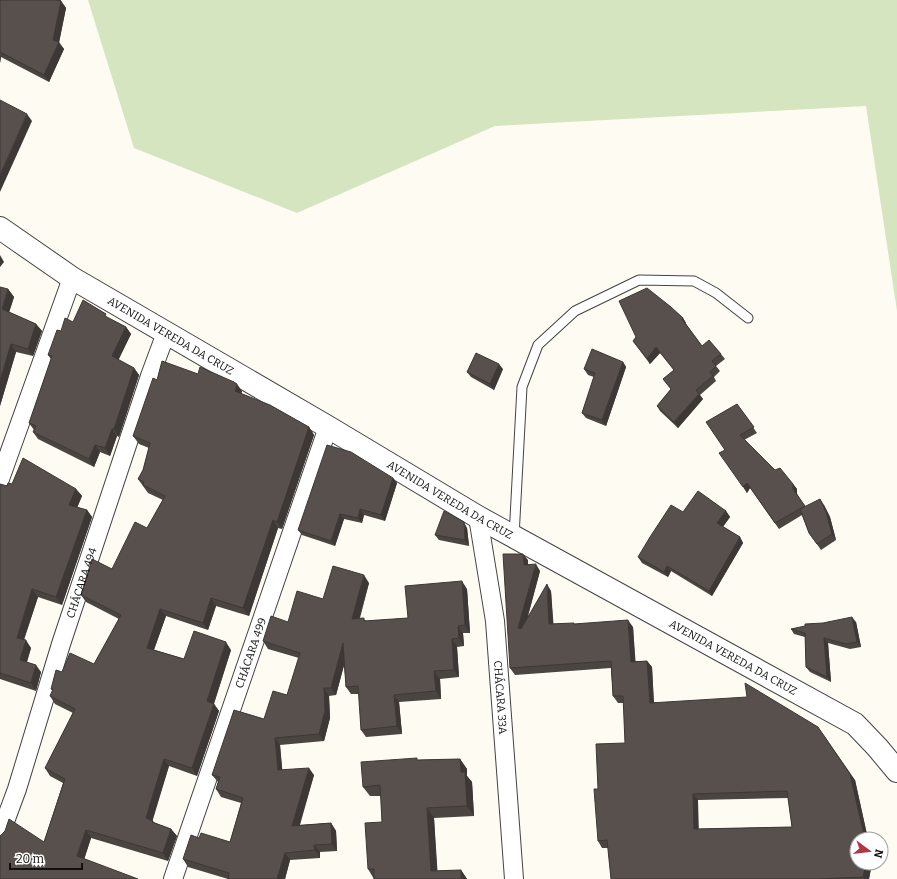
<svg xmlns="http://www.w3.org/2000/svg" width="897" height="879" viewBox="0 0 897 879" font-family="Bitter,serif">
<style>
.green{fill:#d5e5c0}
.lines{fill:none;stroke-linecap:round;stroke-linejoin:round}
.service-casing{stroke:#434343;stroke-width:11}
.minor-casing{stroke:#434343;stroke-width:20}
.tertiary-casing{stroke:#434343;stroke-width:24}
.service{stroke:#fff;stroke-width:9}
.minor{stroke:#fff;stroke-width:18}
.tertiary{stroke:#fff;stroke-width:22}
.wall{fill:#4b4542;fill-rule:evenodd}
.shaded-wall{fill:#3d3836}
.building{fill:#57504d;stroke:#3d3836;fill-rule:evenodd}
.labels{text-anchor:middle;stroke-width:4;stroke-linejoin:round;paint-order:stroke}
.street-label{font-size:11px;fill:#101010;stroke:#fff}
</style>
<rect width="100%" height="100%" fill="#fefbf3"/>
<path class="green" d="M88,0h809v311l-31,-205 -371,20 -198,87 -163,-65z"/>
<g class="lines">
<g class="service-casing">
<path id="service" d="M514,537l8,-150 16,-42 37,-34 64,-31 55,1 22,12 32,25"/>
</g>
<g class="minor-casing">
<g id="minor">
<path d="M0,479l72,-201"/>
<path id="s1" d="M478,517l17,104 19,258"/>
<path id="s2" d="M0,835l17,-46 44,-145 89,-268 16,-43"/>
<path id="s3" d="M173,879l155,-452"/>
</g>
</g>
<g class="tertiary-casing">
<g id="tertiary">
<path id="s4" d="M0,228l72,50 256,149 150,90 377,207 22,23 20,24"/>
</g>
</g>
<use href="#service" class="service"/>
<use href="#minor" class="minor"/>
<use href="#tertiary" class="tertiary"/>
</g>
<g class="wall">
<path d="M0,0h61v1l5,7 -7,34 5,7 -15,33 -48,-25 -1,6z"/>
<path d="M8,289l6,8 -5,15 27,12 6,7 -9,25 -17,-4 -16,54z"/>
<path d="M683,318l3,5v1l16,22 19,8 4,5 -9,7 4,5 -6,6 2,4 -16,14 3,4 -25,29 -18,-17 -3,-5 14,-17 -8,-10 11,-9 -14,-17 -10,11 -17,-23 3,-4z"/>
<path d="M109,319l17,8 5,7 -13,26 16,8 5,7 -20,62 -2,-1 -7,20 -10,-4 -6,15 -56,-28 -5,-7 1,-2 -5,-7 22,-64 -3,-4 13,-24 12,-9z"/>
<path d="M623,362l3,5 -20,59 -20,-8 -4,-5 12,-36 -6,-2 -4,-6z"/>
<path d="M503,369l-9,21 -23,-13 -4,-5z"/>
<path d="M157,380l85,11 -1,3 68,33 5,8 -32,94 -4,-1 -29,88 -33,-10 -8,24 -42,-14 -12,34 30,9 47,-9 -17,54 5,7 -22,65 -28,-10 -17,54 3,3 16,6 6,7 -9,25 -77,-23 -7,21 -84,20 44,-37 19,-59 -13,-7 -5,-8 28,-55 -18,-9 -5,-8 3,-5 -2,-2 11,-17 32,-8 25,-45 -33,-17 -5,-7 31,-26 35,-41 16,-28 -15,-7 -10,-14 5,-9 6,-22 -10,-4 -6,-8z"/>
<path d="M737,404l20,29 -13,7 31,30 18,14 4,5v5l8,13 19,-2 6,12 6,23 -15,10 -12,-17 -7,-18 -23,14 -29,-41 -3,5 -22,-43z"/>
<path d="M393,478l4,5 -12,38 -21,-6 -2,8 -18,-4 -9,27 -33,-11 -4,-5z"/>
<path d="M0,484l7,2 5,-2 64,5 6,7 -5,11 10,3 5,7 -30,88 -24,-8 -14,43 7,8 -4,14 14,10 -5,19 -36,-12z"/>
<path d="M726,511l4,6 -7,10 17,10 3,6 -31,53 -41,-25 -3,6 -26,-14 -4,-6 45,-45z"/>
<path d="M467,528l2,18 -30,-6 -4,-5z"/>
<path d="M528,560v4l12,7 -12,45 23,-25 2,33h22l58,3 2,34h12l5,6 2,35 201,78 13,59h-11v24h15l-3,16h-258l-3,-31h-6l-4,-7v-52l27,-46 -1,-40h-6l-5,-7 -2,-28 -96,7 -5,-7zM788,798l4,29 -94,2v-29z"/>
<path d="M369,583l-9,35 7,3 41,-3 59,-29 3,44h-7l1,13 -7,1 2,30 -19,2 1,20 -42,3 3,32 -36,3 -5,-7 -2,-36h-8l-5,-7 -2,-22 -8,30 -7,1 1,22 -6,23 -44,4 2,25 32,5 -14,50 31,-2 5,8 1,20 -17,1v6l-30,2 -5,19h-57l-40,-12 -5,-8 16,-21 31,4 11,-39 -20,-6 -5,-8 2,-7 -6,-7 75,-80 12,-37 -31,-9 -5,-8 25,-19 35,-23z"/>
<path d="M856,622l5,25 -11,2 -22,-6 3,39 -21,-10 -4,-5 -1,-30 -11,-3 -3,-5z"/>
<path d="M460,759l7,10v7l5,6 2,34 -40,2 3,53 24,-1 6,9h-93l-6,-10 14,-47 -1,-26h-11l-7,-9 55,-27z"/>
</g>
<g class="shaded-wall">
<path d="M61,1l5,7 -7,35 5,6 -15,33 -5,-7 9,-35z"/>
<path d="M0,55l1,2 -1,6z"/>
<path d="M27,114l5,7 -32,71v-17z"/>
<path d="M0,255l4,7 -4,5z"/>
<path d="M8,289l6,8 -6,19 -6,-7z"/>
<path d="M683,318l3,5v2l-4,-6z"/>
<path d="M36,324l6,7 -9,25 -5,-7z"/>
<path d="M126,327l5,7 -14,29 -5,-7z"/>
<path d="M11,344l5,8 -16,54v-25z"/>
<path d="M656,347l4,6 -10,11 -3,-5z"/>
<path d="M623,362l3,5 -20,59 -4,-6z"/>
<path d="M499,364l4,5 -9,21 -4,-6z"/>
<path d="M134,368l5,7 -20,62 -5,-8z"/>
<path d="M237,384l5,7 -2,8 -5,-8z"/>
<path d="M699,394l4,5 -25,29 -4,-6z"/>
<path d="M309,427l5,8 -32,94 -5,-7z"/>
<path d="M112,429l5,7 -7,20 -5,-8z"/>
<path d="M95,445l5,7 -6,15 -5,-8z"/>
<path d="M393,478l4,5 -12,38 -4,-6z"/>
<path d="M747,483l3,5 -3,5 -4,-6z"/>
<path d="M793,484l4,5v5l11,18 -15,-23z"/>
<path d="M76,489l6,7 -7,17 -6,-8z"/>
<path d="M820,499l4,6 6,12 6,23 -4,-6z"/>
<path d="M360,509l4,6 -2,8 -4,-5z"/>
<path d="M87,510l5,7 -30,88 -6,-8z"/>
<path d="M726,511l4,6 -9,12 -4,-6z"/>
<path d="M340,514l4,5 -9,27 -4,-5z"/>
<path d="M273,520l5,8 -29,88 -6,-8z"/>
<path d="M464,522l3,6 2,18 -4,-6z"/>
<path d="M740,537l3,6 -31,53 -3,-5z"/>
<path d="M523,554l5,6v11l-4,-6z"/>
<path d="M536,564l4,7 -17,63 -5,-6z"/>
<path d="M667,566l4,5 -3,6 -4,-5z"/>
<path d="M364,575l5,8 -12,43 -5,-7z"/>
<path d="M462,581l5,8 3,44 -5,-8z"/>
<path d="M547,584l4,7 3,40 -5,-7z"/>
<path d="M32,589l6,8 -16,48 -5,-7z"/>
<path d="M211,598l5,8 -8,24 -5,-7z"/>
<path d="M160,609l6,7 -14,39 -5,-7z"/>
<path d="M852,617l4,5 5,25 -4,-5z"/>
<path d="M628,620l5,7 3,41 -5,-6z"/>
<path d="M458,626l5,7 1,13 -5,-8z"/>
<path d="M824,638l4,5 3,39 -4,-5z"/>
<path d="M452,639l5,8 2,30 -5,-7z"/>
<path d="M26,640l5,8 -6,20 -5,-8z"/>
<path d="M226,642l5,8 -19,59 -5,-8z"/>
<path d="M343,643l5,8 -12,44 -5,-7z"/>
<path d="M647,661l5,6 2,42 -4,-6z"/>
<path d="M36,665l5,7 -5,19 -5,-8z"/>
<path d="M434,671l6,8 1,20 -5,-8z"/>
<path d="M324,688l5,8 1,22 -6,23 -5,-7z"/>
<path d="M394,695l5,7 3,32 -5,-8z"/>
<path d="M214,704l5,7 -22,65 -5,-8z"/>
<path d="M823,734l32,46 13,59h-3z"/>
<path d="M275,738l5,7 3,32 -5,-7z"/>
<path d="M164,759l5,7 -18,60 -5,-8z"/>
<path d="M460,759l7,10v7l5,6 2,34 -7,-10 -6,-34z"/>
<path d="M309,768l5,7 -17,58 -5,-7z"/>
<path d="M693,794l5,6 1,36 -5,-7z"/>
<path d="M427,808l7,10 4,61 -7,-8z"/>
<path d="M331,823l5,8 1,20 -5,-7z"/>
<path d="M171,829l6,7 -9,25 -5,-8z"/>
<path d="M86,830l5,8 -8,25 -6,-7z"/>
<path d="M314,845l6,7v6l-5,-8z"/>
<path d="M285,853l5,7 -5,19h-8z"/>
<path d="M866,863h6l-3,16h-5l-1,-2z"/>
<path d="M461,870l6,9h-6z"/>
</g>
<g class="building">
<path d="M0,0h56l5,1 -8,39 6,2 -15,33 -44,-23z"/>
<path d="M0,100l27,14 -27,61z"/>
<path d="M0,287l8,2 -6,20 34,15 -8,25 -17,-5 -11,37z"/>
<path d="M647,288l24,19 12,11 -1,1 20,27 7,-6 12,14 -9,7 4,5 -6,6 3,4 -17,14 3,4 -25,28 -17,-16 14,-17 -8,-10 11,-9 -18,-23 -9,12 -14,-18 3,-4 -17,-36z"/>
<path d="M83,300l23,14 -1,2 21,11 -14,29 22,12 -20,61h-2l-7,19 -10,-3 -6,14 -56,-27 3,-6 -7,-3 23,-67 -4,-1 9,-25 4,1 4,-13 8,4z"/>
<path d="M592,349l31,13 -21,58 -20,-7 13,-40 -11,-4z"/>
<path d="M476,353l23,11 -9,20 -23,-12z"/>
<path d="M162,361l36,13 2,-7 34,15 3,2 -2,7 35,14 39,22 -32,95 -4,-2 -30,88 -32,-10 -8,25 -43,-14 -13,39 37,11 10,-28 32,11 -19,59 7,3 -22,64 -28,-9 -18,59 7,3 -1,1 19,7 -8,24 -77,-23 -9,26 61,23h-138v-43l5,-5 4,-12 35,23 21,-63 -20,-11 30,-59 -25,-13 3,-7h-2l5,-19 6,2 8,-19 24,11 27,-49 -40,-20 11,-36 20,10 23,-47 12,6 18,-32 -22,-11 1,-3 -6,-3 5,-9 7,-27 -17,-7 20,-58 4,2z"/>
<path d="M737,404l17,23 -14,8 35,35 5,-2 13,16v5l12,17 -30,17 -28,-40 -4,4 -24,-34 6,-3 -19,-28z"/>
<path d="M327,445l24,7 42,26 -12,37 -21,-6 -2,9 -18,-4 -9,27 -33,-11z"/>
<path d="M23,458l53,31 -7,16 18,5 -31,87 -24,-8 -15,49 9,2 -6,20 16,5 -5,18 -31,-10v-189l7,2 1,-3 4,1z"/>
<path d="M698,491l28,20 -9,12 23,14 -31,54 -42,-25 -3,6 -26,-15 12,-20 21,-32 12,7z"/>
<path d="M820,499l6,13 6,22 -15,10 -8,-11 -9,-24z"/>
<path d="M444,511l20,11 1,18 -30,-5z"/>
<path d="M503,554h20l1,11 12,-1 -18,64 3,1 26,-45 2,40 25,-1v1l54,-4 3,42 16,-1 3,42 97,-6 -2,-14 73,44 32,47 15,65h-8v24h9l-3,14 -46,2h-206l-4,-39 -9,1 -4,-52h4l-2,-45 29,-1 -2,-47h-10l-2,-35 -101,7zM787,791l5,36 -98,2 -1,-35z"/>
<path d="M333,566l31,9 -12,44 12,-1v3l44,-3 -3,-32 57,-5 3,44 -7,1 1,12 -7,1 2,31 -20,1 2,20 -42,4 3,31 -36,4 -3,-44 -12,1 -3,-44 -12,45h-7l1,23 -6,23 -44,4 3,32 31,-2 -17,58 39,-3 1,21 -18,1 1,5 -30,3 -8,26h-49l1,-6 -46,-14 8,-24 8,3 2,-5 29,9 13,-44 -27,-9 4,-12 -8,-2 22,-65 30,9 9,-28 14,4 13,-42 -37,-12 8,-25 17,6 9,-31 26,8z"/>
<path d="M852,617l5,25 -11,2 -22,-6 3,39 -21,-10 -1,-34 -14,-4 14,-3v-2l18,-1z"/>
<path d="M417,758v2l43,-1 1,13h4l2,34 -40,2 4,63 30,-1v9h-87v-10h-6l-3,-46 17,-1 -2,-37 -17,2 -2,-25z"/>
</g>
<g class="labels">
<g class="street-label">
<text dy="4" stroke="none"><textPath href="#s4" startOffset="202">AVENIDA VEREDA DA CRUZ</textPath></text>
<text dy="4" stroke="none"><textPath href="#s4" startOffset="526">AVENIDA VEREDA DA CRUZ</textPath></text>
<text dy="4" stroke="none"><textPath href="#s2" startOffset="265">CHÁCARA 494</textPath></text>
<text dy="4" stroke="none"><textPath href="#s3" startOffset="239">CHÁCARA 499</textPath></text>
<text dy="4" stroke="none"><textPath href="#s4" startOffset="850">AVENIDA VEREDA DA CRUZ</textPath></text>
<text dy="4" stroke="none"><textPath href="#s1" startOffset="182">CHÁCARA 33A</textPath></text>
</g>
</g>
<g transform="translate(869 851) rotate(105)"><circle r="19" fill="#ffffff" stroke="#9f9f9f"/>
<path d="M0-3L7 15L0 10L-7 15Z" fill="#b13643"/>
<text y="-6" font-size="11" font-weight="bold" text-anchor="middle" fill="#101010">N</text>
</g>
<path d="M10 863v6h72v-6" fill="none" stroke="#101010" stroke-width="2"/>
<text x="16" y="863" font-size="12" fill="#101010" stroke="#ffffff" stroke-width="3" paint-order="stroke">20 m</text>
</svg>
